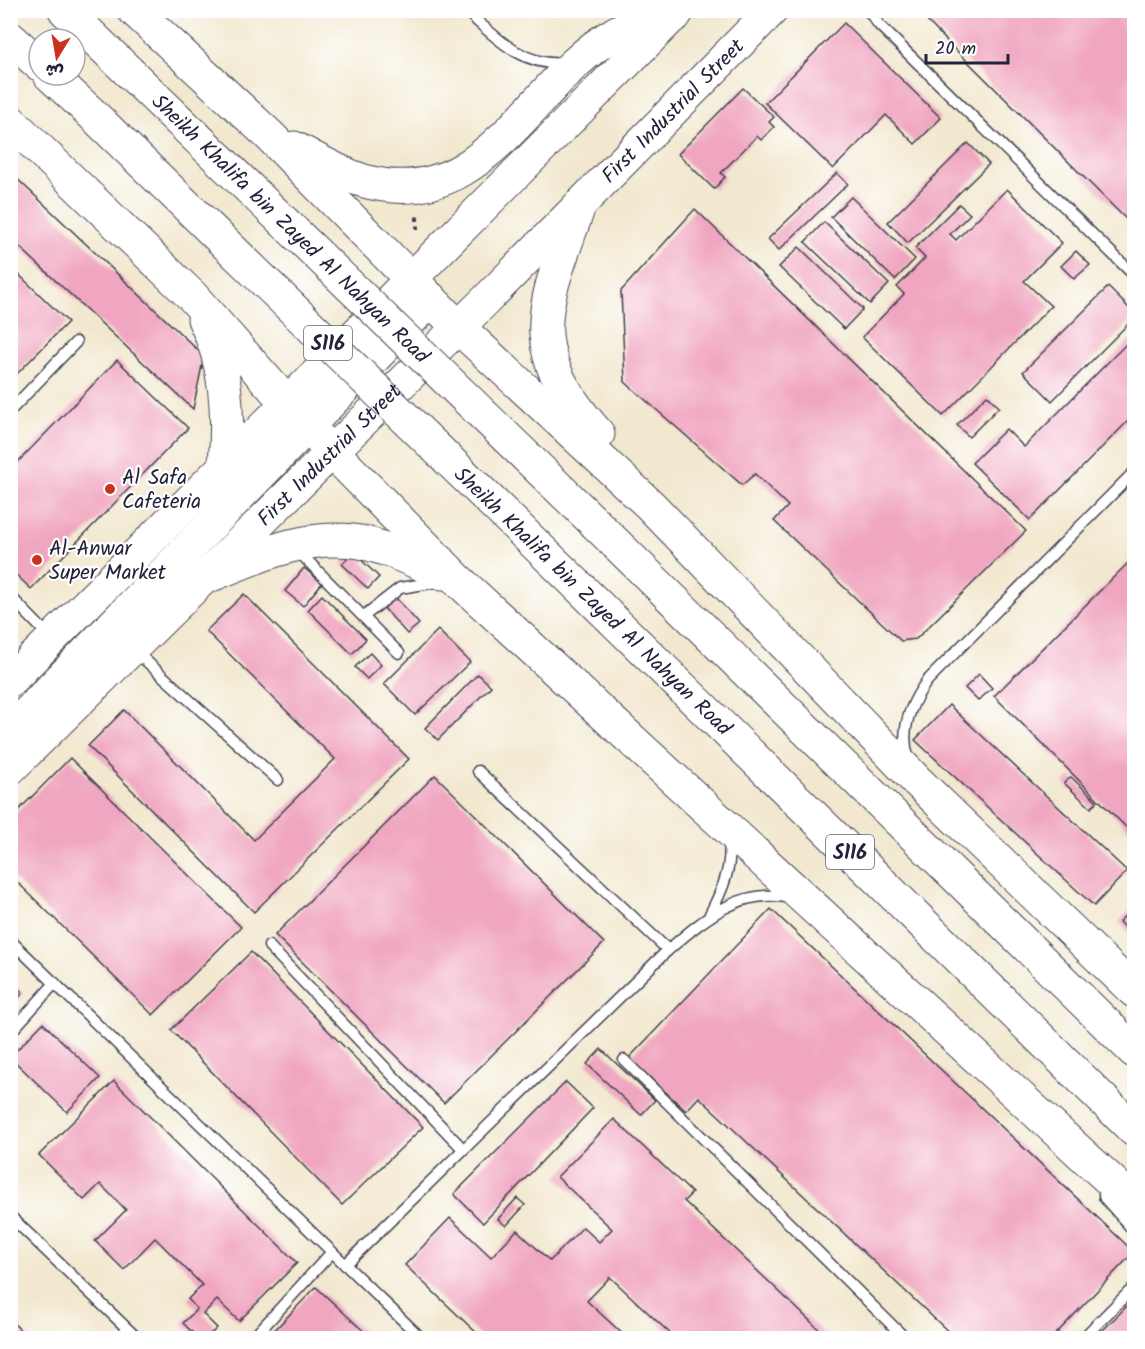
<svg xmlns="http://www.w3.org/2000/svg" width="1145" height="1349" viewBox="0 0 1145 1349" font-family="Kalam,'Playpen Sans Arabic',sans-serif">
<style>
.building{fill:#f0a6c0}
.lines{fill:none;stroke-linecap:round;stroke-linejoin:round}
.service-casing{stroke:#414051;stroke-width:13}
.minor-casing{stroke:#414051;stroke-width:25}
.secondary-casing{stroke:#414051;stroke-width:34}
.primary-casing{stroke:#414051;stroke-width:35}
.trunk-casing{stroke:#414051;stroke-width:35}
.path{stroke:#414051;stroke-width:4;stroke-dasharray:4.5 4.5;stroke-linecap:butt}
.service{stroke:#fff;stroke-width:10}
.minor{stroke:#fff;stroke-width:22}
.secondary{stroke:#fff;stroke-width:32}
.primary{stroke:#fff;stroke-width:33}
.trunk{stroke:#fff;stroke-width:33}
.trunk-bridge-casing{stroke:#414051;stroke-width:35;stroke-linecap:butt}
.trunk-bridge{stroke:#fff;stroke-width:33}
.poi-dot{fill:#c8321e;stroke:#fff;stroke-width:2}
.labels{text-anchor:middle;stroke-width:4.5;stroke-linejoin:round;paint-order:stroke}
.shield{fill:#fff;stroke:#646476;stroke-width:1.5}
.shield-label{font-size:20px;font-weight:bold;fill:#22223b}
.street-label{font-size:21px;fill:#22223b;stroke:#fff}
.poi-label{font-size:21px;fill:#22223b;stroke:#fff;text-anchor:start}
</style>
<rect width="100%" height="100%" fill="#fff"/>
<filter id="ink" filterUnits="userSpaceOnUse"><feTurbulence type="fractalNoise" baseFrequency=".0167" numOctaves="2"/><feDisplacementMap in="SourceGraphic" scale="12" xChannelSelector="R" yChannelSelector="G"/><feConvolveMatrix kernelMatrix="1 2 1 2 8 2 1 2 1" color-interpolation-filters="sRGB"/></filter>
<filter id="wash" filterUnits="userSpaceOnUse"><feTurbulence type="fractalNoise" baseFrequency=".008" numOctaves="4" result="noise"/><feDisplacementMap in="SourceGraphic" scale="24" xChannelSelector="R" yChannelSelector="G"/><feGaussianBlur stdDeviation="1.35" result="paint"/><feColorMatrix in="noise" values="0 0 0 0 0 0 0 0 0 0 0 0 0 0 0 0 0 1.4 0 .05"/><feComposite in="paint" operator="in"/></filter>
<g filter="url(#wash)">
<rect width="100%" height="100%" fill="#f2e8cf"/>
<g id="blocks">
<g class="building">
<path d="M916,10h218v217l-185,-184z"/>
<path d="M844,23l97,95 -26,26 -29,-29 -53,54 -68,-66z"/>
<path d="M743,88l31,29 -5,5 5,5 -13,13 -4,-4 -36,37 4,4 -11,12 -36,-35z"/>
<path d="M968,143l21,21 -81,79 -20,-21z"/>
<path d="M10,172l194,184 -11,53 -183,-171z"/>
<path d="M837,173l11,11 -69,66 -11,-11z"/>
<path d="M1007,189l55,54 -38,38 27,25 -108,110 -81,-79 42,-43 -7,-7 28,-29 -10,-10 44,-44 11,10 -20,20 6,6z"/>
<path d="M851,197l64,62 -20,21 -64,-63z"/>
<path d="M695,209l331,322 -110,108 -15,2 -127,-120 14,-15 -33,-32 -13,11 -117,-103 -4,-91z"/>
<path d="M824,222l65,62 -19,20 -65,-62z"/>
<path d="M799,247l64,62 -19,20 -65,-62z"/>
<path d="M1076,251l14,14 -16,14 -13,-13z"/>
<path d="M10,266l58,56 -58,59z"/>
<path d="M1108,287l26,26v5l-82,83 -29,-29z"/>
<path d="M1134,336v79l-104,105 -58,-57 34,-34 18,18z"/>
<path d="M117,360l71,68 -157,161 -21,-20v-99z"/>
<path d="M987,395l12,12 -30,30 -12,-12z"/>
<path d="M353,552l26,25 -11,12 -26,-25z"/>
<path d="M1129,562l5,6v267l-140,-139z"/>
<path d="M304,568l18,15 -19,23 -18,-15z"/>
<path d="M244,594l165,165 -155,153 -166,-166 36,-36 130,130 81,-81 -129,-128z"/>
<path d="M322,595l44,44 -14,15 -44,-44z"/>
<path d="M396,598l23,26 -12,10 -23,-26z"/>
<path d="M438,630l32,32 -55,53 -31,-31z"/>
<path d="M370,653l11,12 -14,14 -12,-12z"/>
<path d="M478,674l13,12 -53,54 -13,-12z"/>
<path d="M979,674l13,14 -14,13 -13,-13z"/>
<path d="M949,705l178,166 -33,35 -179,-166z"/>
<path d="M70,758l171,169 -88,88 -143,-140v-56z"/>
<path d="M435,775l169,168 -160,160 -169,-168z"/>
<path d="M1071,777l26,24 -6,7 -27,-25z"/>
<path d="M1134,906v31l-15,-15z"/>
<path d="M771,909l363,343 -82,86h-101l2,-2 -254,-239 -13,14 -57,-53z"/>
<path d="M251,952l172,175 -81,78 -171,-175z"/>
<path d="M10,980l13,13 -13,13z"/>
<path d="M43,1023l57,55 -33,34 -57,-55z"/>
<path d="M601,1049l54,51 -14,15 -54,-51z"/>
<path d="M114,1081l183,182 -58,58 -22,-21 -14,14 14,14 -11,10h-8l-15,-15 14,-14 -9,-10 14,-14 -47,-47 -31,32 -29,-29 31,-31 -26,-26 -16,16 -45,-45z"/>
<path d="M566,1082l27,26 -110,115 -29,-29z"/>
<path d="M614,1119l78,74 -8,8 144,137h-153l-65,-61 -23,24 40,37h-145l-77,-73 45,-47 41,39 26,-27 33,31 33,-34 16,15 13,-13 -55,-52z"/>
<path d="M517,1198l8,7 -19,21 -8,-7z"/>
<path d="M316,1287l55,51h-104z"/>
<path d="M1134,1299v39h-39z"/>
<path d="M10,1320l19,18h-19z"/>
</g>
</g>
</g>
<g filter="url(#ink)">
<use href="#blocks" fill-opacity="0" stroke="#414051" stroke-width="1.5"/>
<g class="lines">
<g class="service-casing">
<g id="service">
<path d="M465,10c30,27 59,58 102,53"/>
<path d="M868,10l11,15 255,250"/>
<path d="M10,411l66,-69"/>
<path d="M297,550l102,103"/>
<path d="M10,596l40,41"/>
<path d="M364,616l36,-28 37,-6"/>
<path d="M135,651l143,129"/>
<path d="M908,757c-8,-27 3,-54 19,-76l207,-209"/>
<path d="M478,771l190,179"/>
<path d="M710,914c12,-23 24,-50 18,-76"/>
<path d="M10,940l411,398"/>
<path d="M269,946l194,203"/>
<path d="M10,1033l45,-50"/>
<path d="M624,1060l281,278"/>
<path d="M10,1216l127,122"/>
<path d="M345,1265l323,-315c36,-31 72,-63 122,-52"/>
<path d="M253,1338l79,-86"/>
<path d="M1083,1338l51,-51"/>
</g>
</g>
<g class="minor-casing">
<path id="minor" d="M1110,1195l24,27"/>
</g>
<g class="secondary-casing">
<g id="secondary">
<path d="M10,681l669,-671"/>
<path id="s1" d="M10,769l476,-469 286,-290"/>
</g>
</g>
<g class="primary-casing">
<g id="primary">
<path d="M134,10l135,125 189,192 192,178 266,275 218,211"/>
<path d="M10,121l182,175 115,130 152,155 675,621"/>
<path d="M294,148c22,11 46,26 70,33 121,34 164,-98 250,-147 20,-12 38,-15 61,-19"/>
<path d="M579,206c-35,101 -60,139 19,228"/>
<path d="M204,319c23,45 25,96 21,145"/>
<path d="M201,579c51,-20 103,-47 159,-37 29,6 55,20 82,31"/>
<path d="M10,731l421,-432"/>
</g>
</g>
<g class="trunk-casing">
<g id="trunk">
<path d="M65,10l64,62"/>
<path d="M10,38l29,26"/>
<path d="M50,75l40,37"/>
<path d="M596,524l538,527"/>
<path d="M566,574l568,556"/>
</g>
</g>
<path class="path" d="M417,230v-14"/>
<use href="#service" class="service"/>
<use href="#minor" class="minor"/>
<use href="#secondary" class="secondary"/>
<use href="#primary" class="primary"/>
<use href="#trunk" class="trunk"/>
<g class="trunk-bridge-casing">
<g id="trunk-bridge">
<path id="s2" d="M129,72l467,452"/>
<path d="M90,112l476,462"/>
</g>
</g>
<use href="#trunk-bridge" class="trunk-bridge"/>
</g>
</g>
<g class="poi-dot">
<circle cx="110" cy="489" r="6"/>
<circle cx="37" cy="560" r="6"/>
</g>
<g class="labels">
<g class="shield">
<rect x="304" y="326" width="48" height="34" rx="4.5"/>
<rect x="826" y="835" width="48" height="34" rx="4.5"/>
</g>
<g class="shield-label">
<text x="328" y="350">S116</text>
<text x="850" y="859">S116</text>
</g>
<g class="street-label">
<text dy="7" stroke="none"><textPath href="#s1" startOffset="934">First Industrial Street</textPath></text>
<text dy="7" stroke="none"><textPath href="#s2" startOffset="225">Sheikh Khalifa bin Zayed Al Nahyan Road</textPath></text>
<text dy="7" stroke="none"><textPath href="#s1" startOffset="448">First Industrial Street</textPath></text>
<text transform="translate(593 601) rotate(44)" y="7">Sheikh Khalifa bin Zayed Al Nahyan Road</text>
</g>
<g class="poi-label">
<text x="122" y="484">Al Safa<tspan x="122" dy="24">Cafeteria</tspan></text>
<text x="49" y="555">Al-Anwar<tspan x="49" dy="24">Super Market</tspan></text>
</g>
</g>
<rect width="1145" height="1349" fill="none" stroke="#fff" stroke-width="36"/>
<g transform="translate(57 57) rotate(191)"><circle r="28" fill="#ffffff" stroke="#a7a7b1" stroke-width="1.5"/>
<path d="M0-4.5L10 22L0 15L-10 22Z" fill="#c8321e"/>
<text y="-9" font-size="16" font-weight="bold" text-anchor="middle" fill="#22223b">ش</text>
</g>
<path d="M926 54v9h82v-9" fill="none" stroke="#22223b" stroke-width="3"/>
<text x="935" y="54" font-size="18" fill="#22223b" stroke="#ffffff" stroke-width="4.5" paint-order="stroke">20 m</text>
</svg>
